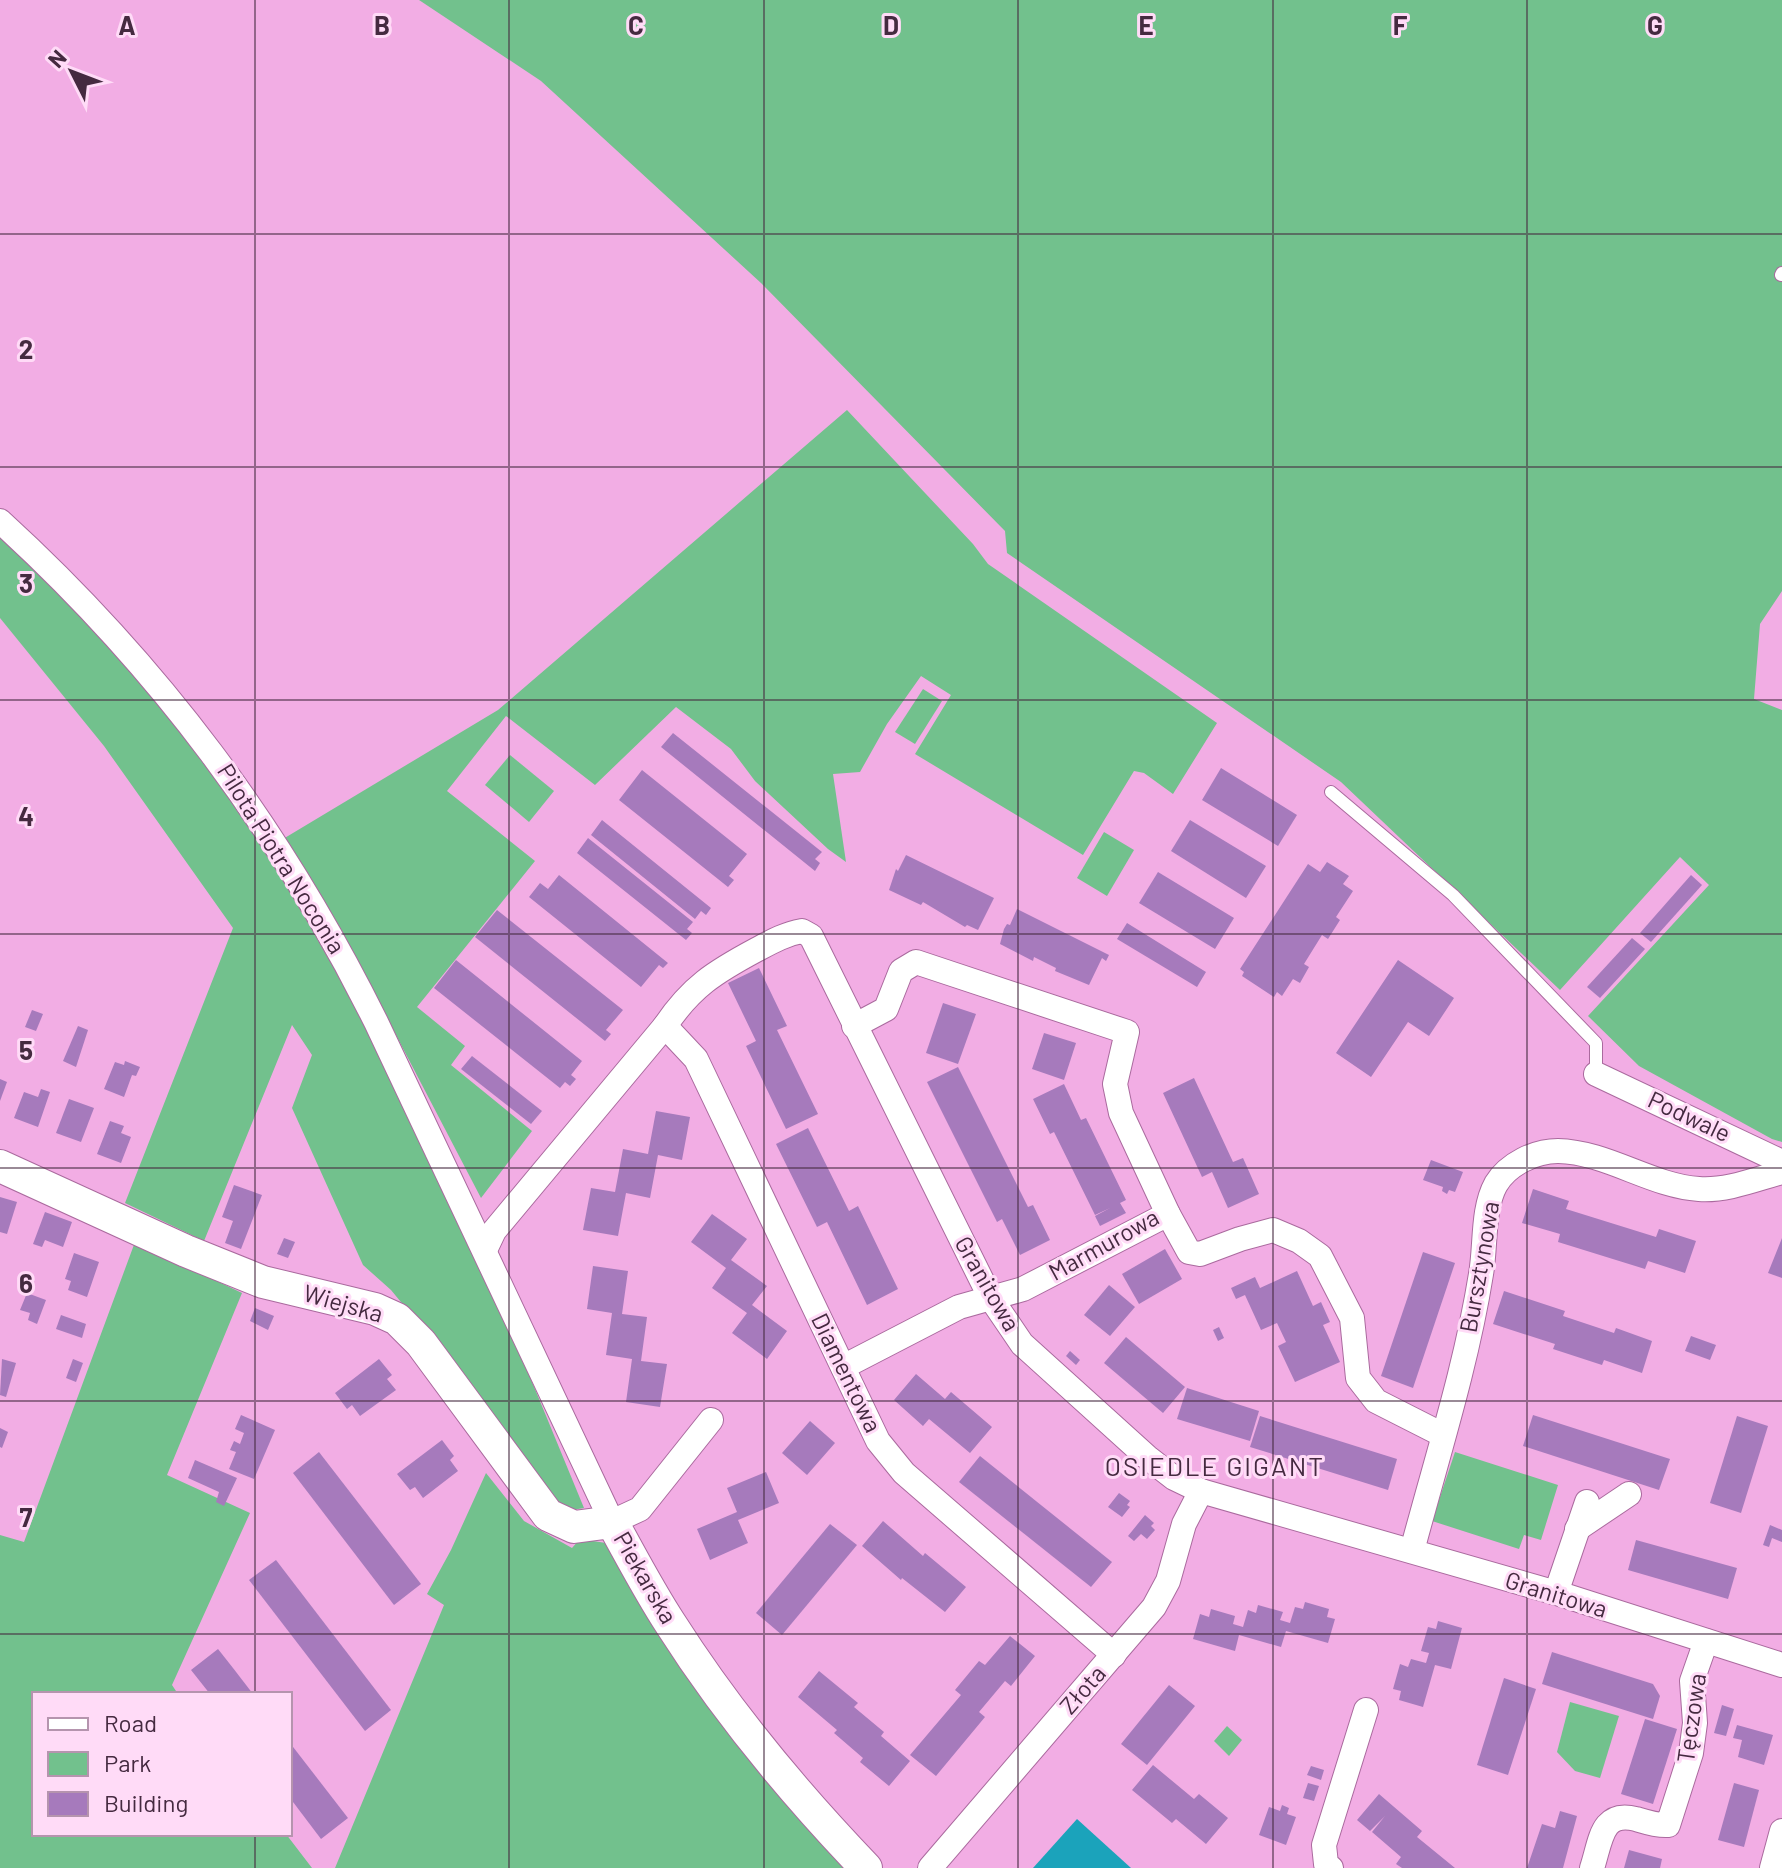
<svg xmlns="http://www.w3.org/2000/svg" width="1782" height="1868" viewBox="0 0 1782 1868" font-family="Barlow,sans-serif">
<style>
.green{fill:#72c18d}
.water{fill:#1ba3bb}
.building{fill:#a67abc}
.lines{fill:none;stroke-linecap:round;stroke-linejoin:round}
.lane-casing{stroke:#aa6a9e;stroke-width:14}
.street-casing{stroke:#aa6a9e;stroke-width:26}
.secondary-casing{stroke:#aa6a9e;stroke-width:34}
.lane{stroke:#fff;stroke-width:12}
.street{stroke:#fff;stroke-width:24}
.secondary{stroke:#fff;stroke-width:32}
.grid{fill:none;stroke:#452a40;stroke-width:2;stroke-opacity:0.55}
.labels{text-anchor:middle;stroke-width:6;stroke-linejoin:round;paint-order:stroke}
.street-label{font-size:24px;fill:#452a40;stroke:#ffdbf7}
.neighbourhood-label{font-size:26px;letter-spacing:2px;fill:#452a40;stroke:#ffdbf7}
.grid-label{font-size:26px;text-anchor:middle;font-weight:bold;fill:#452a40;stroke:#ffdbf7;stroke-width:6;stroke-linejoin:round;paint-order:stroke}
</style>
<rect width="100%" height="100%" fill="#f2ade4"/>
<g class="green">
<path d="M419,0h1363v591l-22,33 -6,75 28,11v432l-10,-3 -133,-73 -51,-50 121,-131 -29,-28 -120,133 -219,-208 -334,-229 -2,-22 -244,-248 -220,-202z"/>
<path d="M847,410l126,134 15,20 229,159 -44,71 -29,-21 -10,-2 -51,84 -168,-101 36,-59 -30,-19 -34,48 -27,48 -27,2 13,88 -18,-13 -73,-68 -24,-32 -55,-42 -81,78 -89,-69 -59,75 88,70 -118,146 48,39 -14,19 81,66 -51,67 -95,-182 -103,-177 215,-129z"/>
<path d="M0,532l153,158 144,202 68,126 144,308 75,182 -12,2 -14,-9 -96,-125 -71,-86 -28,-25 -71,-157 20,-53 -20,-30 -88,216 -79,-38 108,-275 -129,-182 -104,-128z"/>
<path d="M923,689l19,12 -27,43 -20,-12z"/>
<path d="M510,755l44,36 -25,31 -44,-37z"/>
<path d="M1104,832l30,18 -27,46 -30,-18z"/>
<path d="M135,1242l107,51 -75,182 83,38 -78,172 6,9h-144v140h252l26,34h-312v-333l24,7z"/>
<path d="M1455,1452l103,33 -17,55 -17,-5 -5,14 -87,-28z"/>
<path d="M486,1473l38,48 48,27 8,-9 26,4 247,325h-518l109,-263 -17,-11 24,-44z"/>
<path d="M1570,1702l49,14 -19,62 -25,-7 -18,-19z"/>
<path d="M1227,1726l15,14 -13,16 -15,-15z"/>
</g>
<path class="water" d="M1077,1819l54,49h-98z"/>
<g class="building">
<path d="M673,733l149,119 -7,7 5,4 -5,8 -154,-124z"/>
<path d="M1221,768l76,47 -19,31 -76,-46z"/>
<path d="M642,770l105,84 -18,22 5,4 -6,7 -109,-87z"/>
<path d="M602,820l109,88 -5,7 -5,-4 -6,8 -104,-84z"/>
<path d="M1190,820l76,46 -20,32 -75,-47z"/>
<path d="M588,838l105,84 -6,7 5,4 -6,7 -109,-87z"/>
<path d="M906,855l88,43 -16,32 -11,-5 -2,2 -42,-25 -2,3 -32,-15 7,-21 2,2z"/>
<path d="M1327,862l22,14 -6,8 10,7 -17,26 4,3 -12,19 -6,-4 -18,29 5,3 -9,16 -7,-4 -11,17 -5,-4 -3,5 -32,-21 2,-4 -4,-3 68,-105 12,8z"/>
<path d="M1158,872l76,46 -19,31 -76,-46z"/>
<path d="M559,875l109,88 -5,5 -4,-3 -18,22 -112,-90 11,-14 8,6z"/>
<path d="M1691,875l11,10 -51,57 -11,-9z"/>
<path d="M1017,909l92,46 -3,6 -4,-3 -13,27 -34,-14 1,-3 -22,-11 -1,4 -33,-17 4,-15 3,-5 3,1z"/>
<path d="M497,910l126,100 -17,20 5,4 -6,7 -130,-104z"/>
<path d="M1127,923l79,49 -9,15 -80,-48z"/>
<path d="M1632,938l13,11 -45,49 -13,-11z"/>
<path d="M456,960l126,101 -11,14 5,4 -6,7 -5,-4 -5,6 -126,-100z"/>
<path d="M1398,960l56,38 -25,38 -21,-14 -37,55 -35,-24z"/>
<path d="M759,968l28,58 -10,4 41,84 -32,15 -40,-83 10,-5 -28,-58z"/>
<path d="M943,1003l33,11 -18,50 -32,-11z"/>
<path d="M32,1010l11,4 -7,17 -11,-4z"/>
<path d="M78,1026l10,4 -12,37 -13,-6z"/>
<path d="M1044,1033l32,10 -12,37 -32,-11z"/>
<path d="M472,1056l70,55 -11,13 -70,-55z"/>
<path d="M125,1061l15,6 -4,9 -4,-1 -8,22 -20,-8 11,-27 9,3z"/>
<path d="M958,1067l70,140 5,-2 17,35 -30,15 -18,-36 -5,3 -70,-140z"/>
<path d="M1194,1078l39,84 10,-4 16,36 -31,14 -16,-36 -10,5 -39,-84z"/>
<path d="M0,1079l7,3 -7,19z"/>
<path d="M1064,1084l17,36 5,-2 40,82 -6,3 6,10 -26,13 -5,-10 15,-8 -15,7 -41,-83 -4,2 -17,-35z"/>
<path d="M41,1089l9,3 -12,35 -24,-9 10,-26 14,5z"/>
<path d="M69,1099l25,9 -13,34 -25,-9z"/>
<path d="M656,1111l34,6 -8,43 -24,-5 -8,43 -24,-5 -8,43 -35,-6 8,-42 24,4 8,-43 25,5z"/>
<path d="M110,1121l14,5 -3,7 10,4 -10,26 -24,-9z"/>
<path d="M808,1128l41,83 9,-5 40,83 -31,16 -40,-83 -10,5 -41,-83z"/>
<path d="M1431,1160l32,12 -8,20 -6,-2 -2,4 -5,-3 1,-4 -20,-7z"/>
<path d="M234,1185l28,10 -21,54 -16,-6 8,-22 -11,-4z"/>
<path d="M1533,1189l36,12 -3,8 90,28 3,-8 37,12 -11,32 -37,-12 -3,8 -87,-27 2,-8 -38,-11z"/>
<path d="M0,1197l17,5 -10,32 -7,-2z"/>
<path d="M45,1212l27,10 -9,25 -18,-7 -3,7 -9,-3z"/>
<path d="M712,1214l35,25 -16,21 36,26 -15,19 35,26 -20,28 -35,-26 15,-20 -35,-25 14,-20 -35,-26z"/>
<path d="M284,1238l11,4 -7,16 -11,-4z"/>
<path d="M1782,1238v40l-14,-5z"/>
<path d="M1165,1249l17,30 -43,25 -17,-30z"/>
<path d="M1423,1252l32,11 -42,125 -32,-12z"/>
<path d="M74,1253l25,9 -12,35 -19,-7 3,-9 -6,-2z"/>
<path d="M593,1266l35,5 -6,43 25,3 -6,44 26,3 -7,43 -34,-5 6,-43 -26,-4 6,-42 -25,-4z"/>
<path d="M1297,1271l16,35 8,-4 9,20 -7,3 17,37 -45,20 -17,-36 8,-4 -9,-19 -16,7 -16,-35 -9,4 -5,-11 24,-11 5,11z"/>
<path d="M1109,1285l26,22 -25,29 -26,-21z"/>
<path d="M1504,1291l61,20 -2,5 51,17 2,-5 36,13 -10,32 -38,-13 -2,5 -49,-16 2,-5 -62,-20z"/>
<path d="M27,1293l19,7 -9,24 -9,-4 2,-7 -10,-3z"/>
<path d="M255,1308l19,8 -6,14 -18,-9z"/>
<path d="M61,1315l25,9 -4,14 -26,-9z"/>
<path d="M1219,1327l5,11 -6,3 -5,-11z"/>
<path d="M1691,1336l25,9 -6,15 -25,-9z"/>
<path d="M1126,1337l59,50 -22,26 -59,-50z"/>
<path d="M1070,1351l10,9 -4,5 -10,-9z"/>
<path d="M2,1359l14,4 -10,34 -6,-2z"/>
<path d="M73,1359l10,4 -7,19 -10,-4z"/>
<path d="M379,1359l13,16 -5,4 9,11 -36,26 -8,-11 -5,4 -12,-16z"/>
<path d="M916,1374l29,25 6,-7 41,35 -22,26 -41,-34 -6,7 -29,-26z"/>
<path d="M1187,1388l72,23 -9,30 -73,-22z"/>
<path d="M241,1415l34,15 -21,49 -25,-10 7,-17 -6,-2 4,-9 6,3 4,-11 -9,-4z"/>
<path d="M1533,1415l137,44 -11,31 -136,-44z"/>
<path d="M1260,1416l137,43 -9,31 -138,-43z"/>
<path d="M1737,1416l31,10 -27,87 -31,-10z"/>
<path d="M810,1421l25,22 -28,32 -25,-22z"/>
<path d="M0,1428l8,4 -6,16 -2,-1z"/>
<path d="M442,1440l12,16 -4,4 8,11 -35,27 -8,-11 -5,3 -13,-16z"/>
<path d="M319,1452l102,132 -27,21 -101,-132z"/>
<path d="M980,1456l132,106 -21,25 -132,-105z"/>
<path d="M195,1460l42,18 -13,28 -8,-4 3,-10 -31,-14z"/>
<path d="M766,1472l13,31 -41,17 10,23 -38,17 -13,-31 40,-17 -10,-24z"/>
<path d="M1119,1493l11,8 -3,4 3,2 -8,10 -14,-10z"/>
<path d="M1145,1515l9,8 -3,3 4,4 -8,9 -6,-5 -7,7 -6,-5z"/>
<path d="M883,1521l40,35 2,-3 41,34 -21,25 -43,-34 -1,2 -39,-34z"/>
<path d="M830,1524l27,21 -75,90 -26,-22z"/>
<path d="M1770,1525l12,5v12l-10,-4 -3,9 -6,-2z"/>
<path d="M1636,1540l101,28 -9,31 -100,-29z"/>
<path d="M276,1560l115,150 -26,21 -116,-151z"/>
<path d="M1305,1602l24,7 -2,8 8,2 -7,24 -42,-12 -5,16 -42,-12 -4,16 -42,-12 7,-25 9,3 2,-8 24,7 -2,8 10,3 5,-17 8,3 2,-8 25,7 -3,8 10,3 5,-16 8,2z"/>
<path d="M1438,1621l24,7 -11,41 -16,-4 -12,42 -24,-7 2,-9 -8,-2 7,-25 8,3 3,-8 15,4 3,-10 -8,-2 7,-24 8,2z"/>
<path d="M1010,1636l25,20 -24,30 -6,-5 -26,31 6,5 -49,59 -26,-21 51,-60 -6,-5 24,-29 6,4z"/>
<path d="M218,1649l15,19 20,26h-43l-19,-24z"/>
<path d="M1552,1652l101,32 7,12 -7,23 -111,-35z"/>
<path d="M819,1671l39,32 -4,4 30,25 -3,4 29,25 -21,25 -29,-24 3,-4 -29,-25 3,-3 -39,-33z"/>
<path d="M1504,1678l32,11 -28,86 -31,-10z"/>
<path d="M1169,1685l26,21 -48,59 -26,-21z"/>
<path d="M1722,1705l12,4 -8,27 -12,-3z"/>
<path d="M1645,1719l32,10 -24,75 -32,-10z"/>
<path d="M1737,1725l36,10 -9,30 -26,-8 4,-17 -9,-2z"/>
<path d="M290,1743l58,75 -27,21 -31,-41z"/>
<path d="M1153,1765l41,34 5,-5 29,24 -22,26 -30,-25 -4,4 -40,-33z"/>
<path d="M1311,1766l13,4 -3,10 -14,-5z"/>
<path d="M1308,1783l11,3 -5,15 -11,-3z"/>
<path d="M1734,1783l25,7 -15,57 -26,-7z"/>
<path d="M1379,1794l43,37 -5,6 38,31h-53l-6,-4 5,-7 -29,-25 13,-16 -15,15 -13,-11z"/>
<path d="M1282,1805l7,3 -2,6 9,3 -10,28 -27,-10 10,-28 11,4z"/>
<path d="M1560,1811l17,5 -14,52h-36l15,-44 13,4z"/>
<path d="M1629,1850l33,9 -2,9h-36z"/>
</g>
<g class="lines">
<g class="lane-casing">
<g id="lane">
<path d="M1781,275l1,-2"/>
<path d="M1331,792l122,103 143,148v31"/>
</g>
</g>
<g class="street-casing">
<g id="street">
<path d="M0,521c159,145 280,308 376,501l236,500 28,-13 71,-89"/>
<path d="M665,1026l31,33 182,382 26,32 210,182"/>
<path d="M854,1026l32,-17 15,-38 15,-9 211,70 -12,52 6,29 47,101 21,38 11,2 40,-15 33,-9 26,11 21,15 32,62 6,60 18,23 67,34"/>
<path d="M1596,1074l186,88"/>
<path d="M485,1250l9,-19 171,-205c26,-39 50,-54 91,-76 15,-8 29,-16 46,-19l9,5 179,361 32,47 125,113 27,21 27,13 359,103 222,71"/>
<path d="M843,1367l116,-60 64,-18 145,-75"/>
<path d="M1577,1529l52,-35"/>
<path d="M1412,1551c24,-91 54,-183 69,-277 5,-28 1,-65 15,-90 12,-20 39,-33 62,-33 49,1 93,35 141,38 28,2 57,-10 83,-17"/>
<path d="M1556,1593l31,-91"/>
<path d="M930,1868l224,-261 14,-26 16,-57 17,-33"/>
<path d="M1331,1868l-5,-4 -2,-19 42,-135"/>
<path d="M1592,1868c9,-27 9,-58 44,-49 10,3 22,7 32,6l23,-72 4,-30 -3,-42 14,-40"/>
<path d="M1772,1868l10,-37"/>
</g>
</g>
<g class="secondary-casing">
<path id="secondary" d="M0,1166l186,85 77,31 112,27 22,10 24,24 127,172 26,12 38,-5c19,34 37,69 58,101 56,88 124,170 196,245"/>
</g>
<use href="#lane" class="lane"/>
<use href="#street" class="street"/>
<use href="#secondary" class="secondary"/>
</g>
<path class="grid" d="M255,0v1694M509,0v1868M764,0v1868M1018,0v1868M1273,0v1868M1527,0v1868M0,234h1782M0,467h1782M0,700h1782M0,934h1782M0,1168h1782M0,1401h1782M0,1634h1782M255,1834v34"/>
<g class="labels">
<g class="street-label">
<text transform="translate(281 859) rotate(58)" y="8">Pilota Piotra Noconia</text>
<text transform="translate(1689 1117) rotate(25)" y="8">Podwale</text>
<text transform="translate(1104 1245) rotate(-29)" y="8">Marmurowa</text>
<text transform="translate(1480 1267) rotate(-80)" y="8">Bursztynowa</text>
<text transform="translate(987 1284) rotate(60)" y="8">Granitowa</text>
<text transform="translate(343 1304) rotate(16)" y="8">Wiejska</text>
<text transform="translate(846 1373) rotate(64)" y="8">Diamentowa</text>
<text transform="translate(645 1578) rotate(60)" y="8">Piekarska</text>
<text transform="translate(1556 1595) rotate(17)" y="8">Granitowa</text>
<text transform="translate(1083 1690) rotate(-49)" y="8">Złota</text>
<text transform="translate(1692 1718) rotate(-82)" y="8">Tęczowa</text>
</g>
<g class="neighbourhood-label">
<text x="1215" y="1476">OSIEDLE GIGANT</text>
</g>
</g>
<g class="grid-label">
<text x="127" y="35">A</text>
<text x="382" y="35">B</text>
<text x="636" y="35">C</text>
<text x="891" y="35">D</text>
<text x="1146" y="35">E</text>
<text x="1400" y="35">F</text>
<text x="1655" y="35">G</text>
<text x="26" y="359">2</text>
<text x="26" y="593">3</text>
<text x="26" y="826">4</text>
<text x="26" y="1060">5</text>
<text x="26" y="1293">6</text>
<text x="26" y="1527">7</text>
</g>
<rect x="32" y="1692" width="260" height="144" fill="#ffdbf7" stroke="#b594ae" stroke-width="2"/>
<rect x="48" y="1718" width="40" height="12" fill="#ffffff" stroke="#b594ae" stroke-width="2"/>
<text x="104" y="1732" font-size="24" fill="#452a40">Road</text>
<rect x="48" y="1752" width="40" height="24" fill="#72c18d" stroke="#b594ae" stroke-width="2"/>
<text x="104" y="1772" font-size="24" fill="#452a40">Park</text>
<rect x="48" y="1792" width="40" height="24" fill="#a67abc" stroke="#b594ae" stroke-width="2"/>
<text x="104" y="1812" font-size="24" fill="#452a40">Building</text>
<g transform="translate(72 72) rotate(312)" stroke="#ffdbf7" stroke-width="6" paint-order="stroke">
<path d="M0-6L14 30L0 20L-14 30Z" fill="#452a40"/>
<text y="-12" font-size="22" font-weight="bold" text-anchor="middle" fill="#452a40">N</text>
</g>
</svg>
